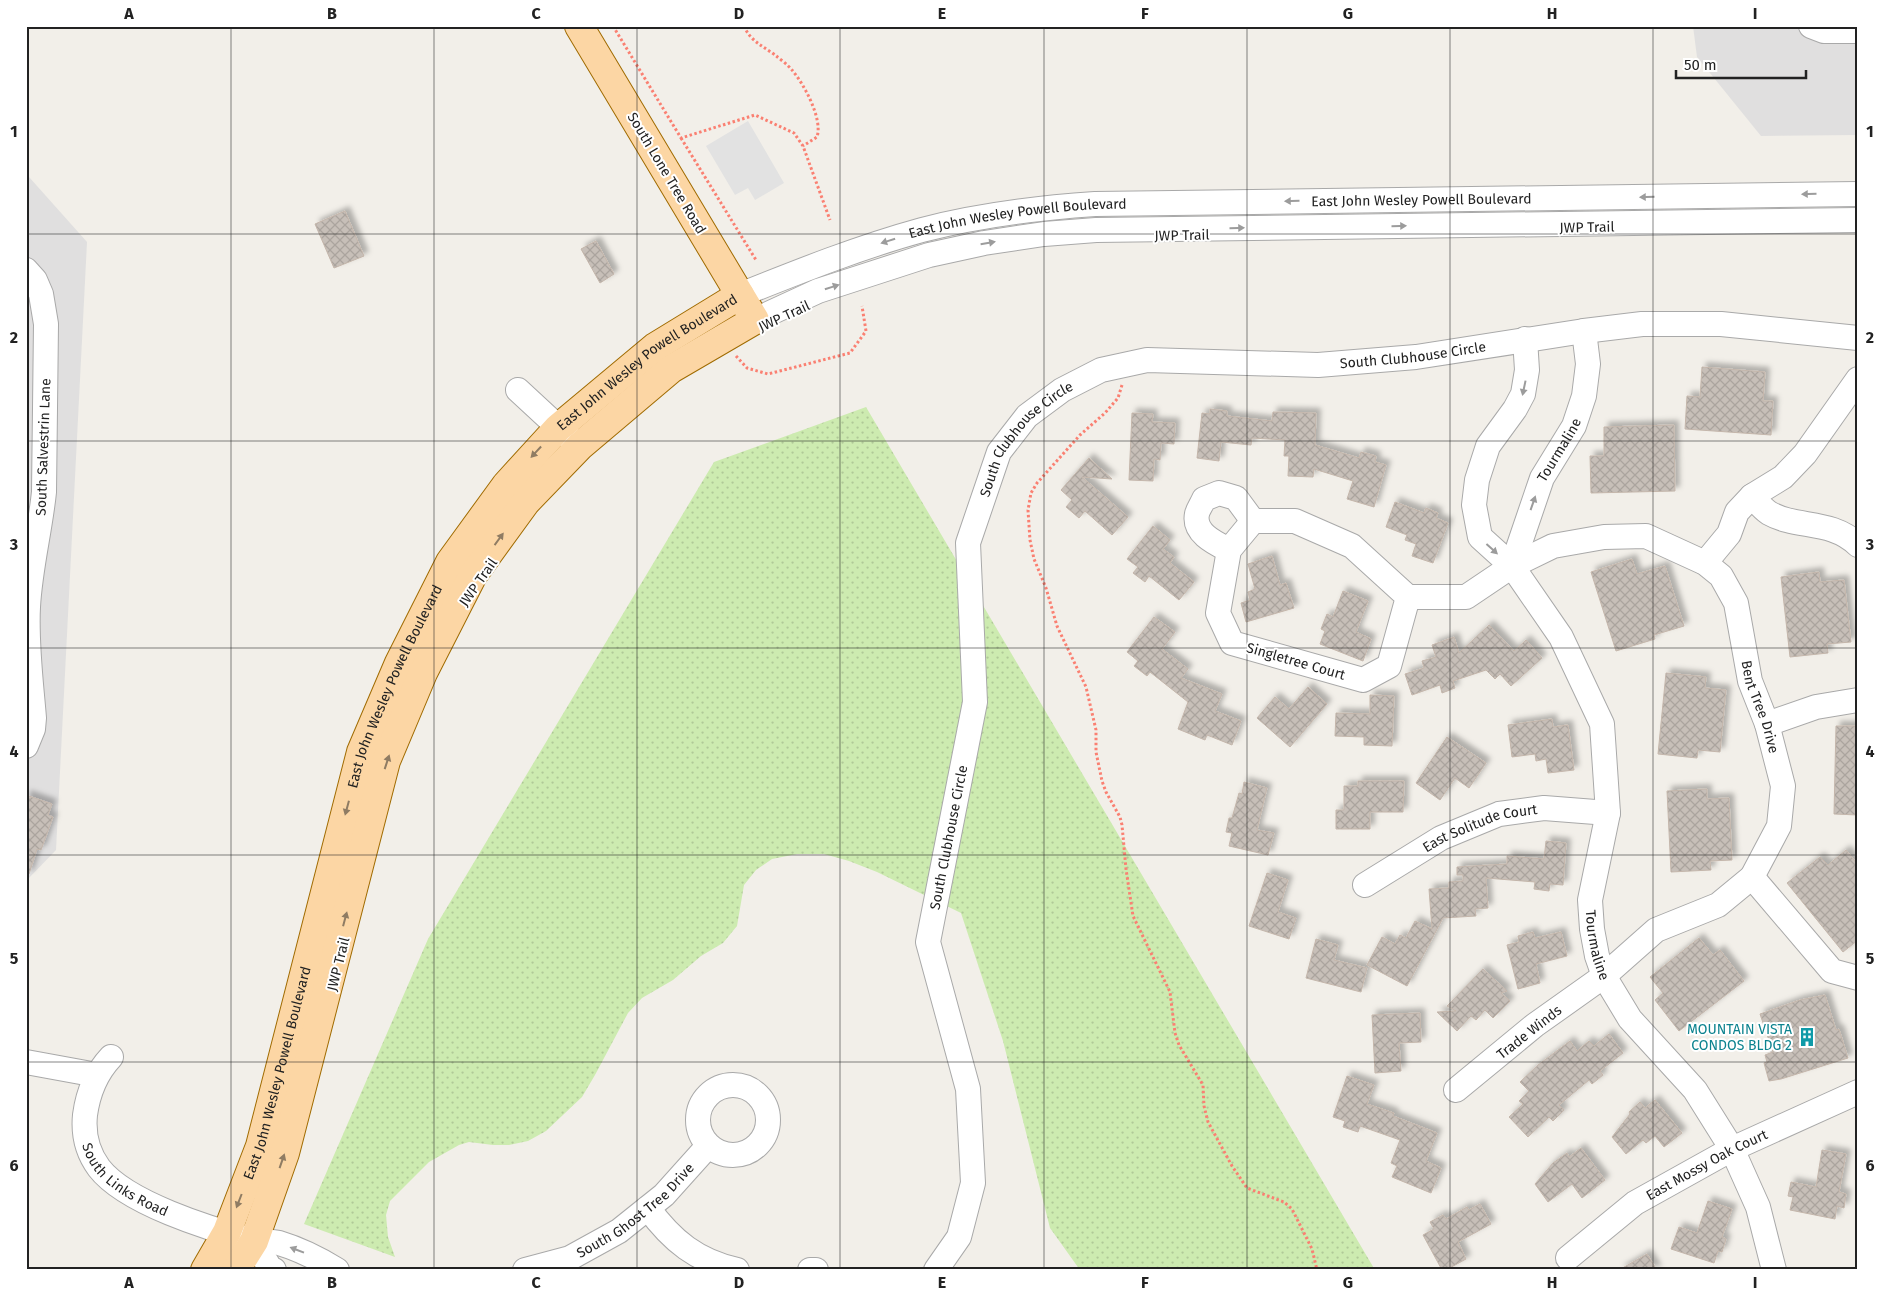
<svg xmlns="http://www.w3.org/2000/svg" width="1884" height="1296" viewBox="0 0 1884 1296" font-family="'Fira Sans',sans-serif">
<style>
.residential{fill:#e0dfdf}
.grass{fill:url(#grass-dots)}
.parking{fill:#e2e2e2}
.building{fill:url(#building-cross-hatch);stroke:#c4b6ab;filter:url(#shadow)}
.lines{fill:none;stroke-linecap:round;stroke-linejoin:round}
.minor-casing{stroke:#a9a9a9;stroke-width:26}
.major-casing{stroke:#a06b00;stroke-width:30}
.path{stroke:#fa8072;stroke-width:3;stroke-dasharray:2.5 2.5;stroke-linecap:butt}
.minor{stroke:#fff;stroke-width:24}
.major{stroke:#fcd6a4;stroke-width:28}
.oneway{fill:#9c9c9c}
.oneway2{fill:#8f7c63}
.grid{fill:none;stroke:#222;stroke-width:1;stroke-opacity:0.55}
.labels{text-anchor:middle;stroke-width:4;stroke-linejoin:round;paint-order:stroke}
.street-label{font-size:14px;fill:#222;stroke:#fff}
.culture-label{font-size:14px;fill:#0d838f;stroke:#fff;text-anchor:end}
.neatline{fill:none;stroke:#222;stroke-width:2}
.grid-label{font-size:16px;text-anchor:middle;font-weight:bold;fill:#222}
</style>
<defs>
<pattern id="grass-dots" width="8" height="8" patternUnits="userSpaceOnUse" patternTransform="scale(1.25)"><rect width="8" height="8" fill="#cdebb0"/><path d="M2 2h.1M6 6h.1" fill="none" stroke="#b0c997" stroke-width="1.8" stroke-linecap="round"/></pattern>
<pattern id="building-cross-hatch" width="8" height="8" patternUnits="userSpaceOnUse" patternTransform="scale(1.25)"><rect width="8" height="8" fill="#c7bfb8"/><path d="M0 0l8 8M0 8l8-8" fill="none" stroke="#aba49e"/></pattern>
<filter id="shadow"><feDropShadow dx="4.5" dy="-4.5" stdDeviation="2.5" flood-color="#0004"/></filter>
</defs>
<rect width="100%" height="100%" fill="#f2efe9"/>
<g class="residential">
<path d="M1693,26h165v109l-97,1 -64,-79z"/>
<path d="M29,177l58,65 -31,608 -30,31v-703z"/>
</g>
<path class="grass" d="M866,407l509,863h-295l-30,-42 -47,-187 -42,-128 -84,-41 -28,-11 -25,-7h-27l-25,5 -16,11 -12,15 -7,41 -14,17 -22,13 -28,24 -31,18 -14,15 -33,62 -13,22 -36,34 -18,10 -19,4h-16l-24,-3 -10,3 -30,17 -39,39 -4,14 2,22 7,20 -91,-33 124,-285 286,-477z"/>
<path class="parking" d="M748,121l36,62 -29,17 -7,-12 -13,7 -29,-49z"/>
<g class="building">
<path d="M345,211l19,45 -30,12 -19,-44z"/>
<path d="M596,241l18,33 -14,9 -19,-34z"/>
<path d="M1702,367l63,5 -2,29h10l-2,34 -86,-6 2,-33 13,1z"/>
<path d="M1210,409l17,2v5l45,5 1,-9 43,1 -1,32 44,13 2,-6 15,4 -1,6 11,3 -12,42 -27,-8 6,-18 -39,-12 -1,8 -25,-1 1,-20h-5l1,-16 -33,-2 -1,7 -30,-3 -2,19 -22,-3 5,-45 8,1z"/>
<path d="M1132,413l21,1 -1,8 23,1 -1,21 -13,-1 -1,17 -6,-1 -1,22 -24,-1z"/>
<path d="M1674,425l1,66 -84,2 -1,-37h14v-29z"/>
<path d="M1089,458l23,21 -30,-2 46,40 -16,18 -27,-24 -6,7 -13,-11 6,-7 -11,-10z"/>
<path d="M1395,502l29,11 2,-5 12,5 -2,5 12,5 -15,40 -21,-7 4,-12 -11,-4 2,-5 -21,-8z"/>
<path d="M1153,526l17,14 -7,9 11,8 -4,6 24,19 -15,18 -30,-24 -4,6 -12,-9 5,-6 -11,-8z"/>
<path d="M1272,556l8,29 6,-2 8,25 -48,14 -5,-19 9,-3 -2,-8 7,-3 -7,-25z"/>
<path d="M1632,559l5,15 28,-8 19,60 -30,9 1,4 -39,12 -25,-79z"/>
<path d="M1819,572l1,10 24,-2 7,62 -24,2 1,9 -38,4 -9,-80z"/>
<path d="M1343,591l25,10 -12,31 15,7 -8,22 -43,-17 5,-13 -4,-2 6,-15 6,3z"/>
<path d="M1154,617l21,15 -13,17 26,20 -7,9 41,16 -7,17 26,10 -9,24 -25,-10 -2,5 -27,-11 10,-27 -38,-30 -3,4 -13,-10 4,-5 -11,-9z"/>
<path d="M1489,625l25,26 12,-11 16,18 -31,28 -11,-12 -5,5 -9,-9 -33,11 2,7 -13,5 -2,-8 -28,10 -7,-21 19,-6 -2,-7 14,-4 -4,-12 22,-8 5,16z"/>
<path d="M1666,673l40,4 -1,11 21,2 -6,62 -22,-2 -1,8 -39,-4z"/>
<path d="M1308,687l19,17 -37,43 -33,-29 18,-21 14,12z"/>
<path d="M1370,695l24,1 -2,50 -28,-1v-8l-29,-1 1,-23 34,1z"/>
<path d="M1552,719l1,8 15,-2 6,45 -26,3 -2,-14 -10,2 -1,-7 -23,3 -4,-32z"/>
<path d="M1836,726h22v89l-24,-1z"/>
<path d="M1447,737l39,26 -17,25 -14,-10 -15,22 -24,-17z"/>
<path d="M1358,781h46l-1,31h-33v17h-34v-19h8v-24h14z"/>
<path d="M1244,782l23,6 -10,42 17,3 -6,22 -39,-9 3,-13 -6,-1 3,-14h3l7,-25 3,1z"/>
<path d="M1707,789v10l22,-1 3,62 -22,1 1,9 -40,2 -4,-81z"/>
<path d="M26,795l26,9 -4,11 5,2 -12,33 -4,-1 -8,25h-3z"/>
<path d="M1546,841l20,2 -3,42 -13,-1 -1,7 -15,-2 1,-7 -49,-4 2,30 -13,1 1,7 -33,2 -36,68 -40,-21 15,-28 13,7 5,-9 6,3 9,-17 17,8 -3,-40 20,-1v-6l14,-1v-6h-6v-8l50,-3v-8l37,3z"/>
<path d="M1846,850l12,15v75l-15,12 -56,-69 33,-26 8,8z"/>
<path d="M1267,873l21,7 -10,32 18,6 -7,21 -40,-13z"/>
<path d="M1533,932l2,6 26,-6 6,24 -31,8 4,19 -22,6 -11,-44 12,-3 -1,-6z"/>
<path d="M1699,938l14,17 7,-5 24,31 -65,50 -24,-31 8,-7 -13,-16z"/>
<path d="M1316,939l22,6 -4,15 33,8 -6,24 -55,-14z"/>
<path d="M1483,969l24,22 -6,2 9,8 -17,17 -8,-8 -9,10 -5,-4 -14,15 -20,-19 19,-1 -9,-5z"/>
<path d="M1825,995l11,35 3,-1 9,29 -67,21 -12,2 -5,-18 3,-1 -2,-7 8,-3 -13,-38 40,-14z"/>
<path d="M1420,1013l1,29 -22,1 2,28 -26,2 -3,-58z"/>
<path d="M1609,1034l14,19 -23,18 3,4 -11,9 -3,-4 -30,25 5,5 -11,11 -4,-4 -21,20 -19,-20 14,-13 -4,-3 10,-10 -9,-9 18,-17 32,-24 7,10 12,-10 5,5z"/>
<path d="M1347,1076l27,9 -7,19 27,9 -1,3 44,17 -11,28 15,7 -10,25 -39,-16 5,-11 -6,-3 9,-23 -40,-14 -2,6 -15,-5 2,-6 -12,-4z"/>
<path d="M1655,1100l27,33 -18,14 -9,-11 -9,7 -3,-3 -17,14 -14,-17 18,-23 -1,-2 11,-10 5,6z"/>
<path d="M1581,1148l24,32 -23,18 -10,-14 -24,18 -13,-18 18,-21 14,-10 2,4z"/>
<path d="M1822,1150l24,4 -7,38 7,2 -2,14 -7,-2 -2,13 -45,-9 3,-13 -5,-1 3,-14 25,5z"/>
<path d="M1708,1201l24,8 -10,28 4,2 -4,13 -4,-1 -4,12 -43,-14 8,-22 18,6z"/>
<path d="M1480,1204l11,20 -33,18 8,17 -20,11h-4l-19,-35 11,-6 -4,-7 13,-7 3,4 21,-12 2,3z"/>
<path d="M1647,1254l10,16h-38z"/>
</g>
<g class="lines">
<g class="minor-casing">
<g id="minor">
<path d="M1811,26l13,5h34"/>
<path d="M26,270l9,10 6,14 5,30 -2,168c-4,39 -14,76 -16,115 -2,37 3,74 6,111l-1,11 -7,17"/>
<path id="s1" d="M740,295c60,-24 120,-48 182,-65 57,-15 115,-22 173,-26l763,-10"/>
<path d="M755,320l63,-29 111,-36 55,-12 60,-9 52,-4 762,-10"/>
<path id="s2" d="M1525,339l2,31 -4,24 -8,15 -27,37 -11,34 -3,25 6,32 32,29 49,71 41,87 6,89 -18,87 2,29 5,27 7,20 26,43 65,71 37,59 26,58 16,63"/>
<path d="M518,390l54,50"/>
<path d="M1752,496c5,6 11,13 17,17 28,16 62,6 89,32"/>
<path d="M1229,550c-14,-7 -36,-17 -32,-36 1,-5 5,-10 7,-15l15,-6 17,5 17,23"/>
<path d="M1705,563l24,-29 8,-22 15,-16 31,-19 22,-23 53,-75"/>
<path id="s3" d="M1512,566l30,-88 32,-52 10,-30 4,-32 -4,-33"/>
<path id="s4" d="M1408,597l-19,69 -26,14 -131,-37 -14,-30 11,-63 24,-29h42l57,25 56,51h58l46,-31 41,-20 51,-9 42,-1 59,27 16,13 15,27 14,78 17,43 16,62 -4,40 -27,51 -34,28 -62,25 -52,46 -69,49 -79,65"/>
<path d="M1767,724l49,-17 42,-7"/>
<path d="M1752,877l80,94 26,7"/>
<path id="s5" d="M1365,885l76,-47 58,-24 45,-6 64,5"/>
<path id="s6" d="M111,1057c-16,17 -23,36 -26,58 -2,20 2,37 14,53 27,35 111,61 153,72 9,2 18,1 27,3 20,6 40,16 58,27"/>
<path d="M26,1062l71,13"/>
<circle cx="733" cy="1120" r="35"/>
<path d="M648,1208c24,33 49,53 89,62"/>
<path d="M254,1241l16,27 4,2"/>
<path id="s7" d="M1568,1258l67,-55 97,-54 126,-57"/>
<path id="s8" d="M525,1270l45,-12 49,-27 45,-36 44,-49"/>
<path d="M810,1270h6"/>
<path id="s9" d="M936,1270l23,-33 14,-54 -5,-94 -40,-147 47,-240 -7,-159 31,-91 28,-36 35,-26 39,-20 46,-10 171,5 98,-8 168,-26 58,-7h79l137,14"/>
</g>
</g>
<g class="major-casing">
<g id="major">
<path id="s10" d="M205,1270l22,-38 33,-86 101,-394 38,-89 51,-101 56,-77 52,-57 97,-81 85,-52"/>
<path d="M236,1270l18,-29 31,-88 101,-392 37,-88 50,-98 53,-73 54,-56 91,-77 84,-49 -176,-294"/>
</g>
</g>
<g class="path">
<path d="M613,26l68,112 74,-23 39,18 9,13 27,74"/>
<path d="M744,26c6,15 19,20 31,29 5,4 13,10 17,15 12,14 31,49 25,67l-14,9"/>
<path d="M681,138l75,122"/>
<path d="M736,356l11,12 21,6 82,-21 16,-22 -4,-25"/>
<path d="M1122,385l-4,13 -13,15 -25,22 -43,48 -6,10 -3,17 2,30 4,19 12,29 11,38 29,61 10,43v22l6,29 4,11 14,25 2,8 4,44 7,47 37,76 5,41 4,12 24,40 1,21 4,16 24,44 15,22 37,14 8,7 20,40 5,21"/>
</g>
<use href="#minor" class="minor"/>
<use href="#major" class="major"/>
</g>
<defs><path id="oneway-solid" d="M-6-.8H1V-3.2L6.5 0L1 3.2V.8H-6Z" transform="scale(1.25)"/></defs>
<g class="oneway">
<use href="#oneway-solid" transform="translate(1809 194) rotate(179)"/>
<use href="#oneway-solid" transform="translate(1647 197) rotate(179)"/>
<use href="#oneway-solid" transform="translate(1292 201) rotate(179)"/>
<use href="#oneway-solid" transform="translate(1399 226) rotate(-1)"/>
<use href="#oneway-solid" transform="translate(1237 228) rotate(-1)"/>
<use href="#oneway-solid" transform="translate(888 241) rotate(162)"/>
<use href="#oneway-solid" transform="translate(988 243) rotate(-10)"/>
<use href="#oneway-solid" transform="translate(832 287) rotate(-18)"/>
<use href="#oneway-solid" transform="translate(1524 388) rotate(102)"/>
<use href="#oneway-solid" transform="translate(1533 503) rotate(-71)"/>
<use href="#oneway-solid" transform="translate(1492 549) rotate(42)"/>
<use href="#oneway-solid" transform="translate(297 1250) rotate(-159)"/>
</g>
<g class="oneway2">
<use href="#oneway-solid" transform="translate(536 452) rotate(133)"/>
<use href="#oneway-solid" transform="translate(499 539) rotate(-54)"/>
<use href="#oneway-solid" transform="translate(387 762) rotate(-72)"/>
<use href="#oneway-solid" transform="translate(347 808) rotate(105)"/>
<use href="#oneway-solid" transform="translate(345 919) rotate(-75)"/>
<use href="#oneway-solid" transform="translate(282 1161) rotate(-71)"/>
<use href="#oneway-solid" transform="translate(239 1201) rotate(111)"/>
</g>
<path class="grid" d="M231,26v1244M434,26v1244M637,26v1244M840,26v1244M1044,26v1244M1247,26v1244M1450,26v1244M1653,26v1244M26,234h1832M26,441h1832M26,648h1832M26,855h1832M26,1062h1832"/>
<defs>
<g id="building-bare" transform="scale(1.5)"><path d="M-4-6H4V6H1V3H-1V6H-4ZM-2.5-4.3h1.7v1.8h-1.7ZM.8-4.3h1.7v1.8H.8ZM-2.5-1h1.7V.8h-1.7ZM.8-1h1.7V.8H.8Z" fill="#0f9aa8" stroke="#fff" stroke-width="2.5" paint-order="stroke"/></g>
</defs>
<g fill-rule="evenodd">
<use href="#building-bare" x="1807" y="1037"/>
</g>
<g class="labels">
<g class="street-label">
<text transform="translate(667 173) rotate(59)" y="5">South Lone Tree Road</text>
<text dy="5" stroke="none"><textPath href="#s1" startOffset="695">East John Wesley Powell Boulevard</textPath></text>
<text dy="5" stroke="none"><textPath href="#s1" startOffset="290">East John Wesley Powell Boulevard</textPath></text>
<text transform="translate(1587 227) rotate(-1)" y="5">JWP Trail</text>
<text transform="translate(1182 235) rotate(-1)" y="5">JWP Trail</text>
<text transform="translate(784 316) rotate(-25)" y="5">JWP Trail</text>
<text dy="5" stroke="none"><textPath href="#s9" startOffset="1289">South Clubhouse Circle</textPath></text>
<text dy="5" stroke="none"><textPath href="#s10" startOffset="1036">East John Wesley Powell Boulevard</textPath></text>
<text dy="5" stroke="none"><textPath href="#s9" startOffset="869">South Clubhouse Circle</textPath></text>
<text transform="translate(43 447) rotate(-88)" y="5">South Salvestrin Lane</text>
<text dy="5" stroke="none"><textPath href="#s3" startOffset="126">Tourmaline</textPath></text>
<text transform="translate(478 582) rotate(-55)" y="5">JWP Trail</text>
<text transform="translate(1296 661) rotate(16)" y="5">Singletree Court</text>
<text dy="5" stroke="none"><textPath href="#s10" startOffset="616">East John Wesley Powell Boulevard</textPath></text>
<text dy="5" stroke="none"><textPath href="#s4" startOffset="1028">Bent Tree Drive</textPath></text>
<text dy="5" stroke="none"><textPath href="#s5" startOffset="130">East Solitude Court</textPath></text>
<text dy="5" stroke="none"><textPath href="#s9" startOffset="449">South Clubhouse Circle</textPath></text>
<text dy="5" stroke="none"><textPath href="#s2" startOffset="661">Tourmaline</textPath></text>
<text transform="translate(338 964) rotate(-76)" y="5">JWP Trail</text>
<text transform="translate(1529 1032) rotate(-38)" y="5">Trade Winds</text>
<text dy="5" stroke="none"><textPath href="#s10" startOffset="211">East John Wesley Powell Boulevard</textPath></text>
<text dy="5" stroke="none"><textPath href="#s7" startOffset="168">East Mossy Oak Court</textPath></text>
<text dy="5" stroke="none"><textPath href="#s6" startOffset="148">South Links Road</textPath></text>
<text dy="5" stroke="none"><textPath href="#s8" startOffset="128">South Ghost Tree Drive</textPath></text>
</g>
<g class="culture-label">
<text x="1792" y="1034">MOUNTAIN VISTA<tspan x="1792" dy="16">CONDOS BLDG 2</tspan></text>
</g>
</g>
<rect width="1884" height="1296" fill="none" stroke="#ffffff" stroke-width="55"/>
<path d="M1676 70v8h130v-8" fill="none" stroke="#222222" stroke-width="2.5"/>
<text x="1684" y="70" font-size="15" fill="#222222" stroke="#ffffff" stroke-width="4" paint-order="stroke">50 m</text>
<rect x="28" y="28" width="1828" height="1240" class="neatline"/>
<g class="grid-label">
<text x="129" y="19">A</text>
<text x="332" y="19">B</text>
<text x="536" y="19">C</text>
<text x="739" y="19">D</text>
<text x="942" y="19">E</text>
<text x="1145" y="19">F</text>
<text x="1348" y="19">G</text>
<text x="1552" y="19">H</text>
<text x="1755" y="19">I</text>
<text x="14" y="137">1</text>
<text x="1870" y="137">1</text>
<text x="14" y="343">2</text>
<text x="1870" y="343">2</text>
<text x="14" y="550">3</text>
<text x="1870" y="550">3</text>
<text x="14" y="757">4</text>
<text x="1870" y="757">4</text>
<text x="14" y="964">5</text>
<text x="1870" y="964">5</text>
<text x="14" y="1171">6</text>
<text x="1870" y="1171">6</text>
<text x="129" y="1288">A</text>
<text x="332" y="1288">B</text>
<text x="536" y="1288">C</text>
<text x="739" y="1288">D</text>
<text x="942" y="1288">E</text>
<text x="1145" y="1288">F</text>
<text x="1348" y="1288">G</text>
<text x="1552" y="1288">H</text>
<text x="1755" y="1288">I</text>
</g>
</svg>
